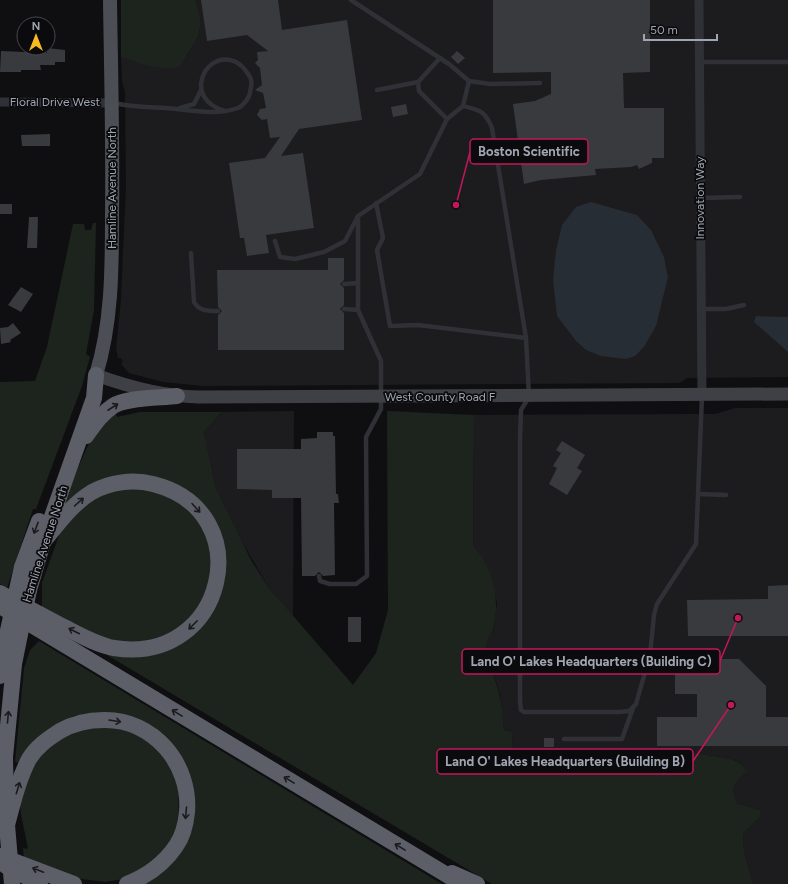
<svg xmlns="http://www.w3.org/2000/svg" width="788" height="884" viewBox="0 0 788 884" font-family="Figtree,sans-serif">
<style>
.built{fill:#1c1b1e}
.green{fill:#1c241d}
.water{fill:#262d34}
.building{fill:#393a3e}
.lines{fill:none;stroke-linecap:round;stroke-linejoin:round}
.lane{stroke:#303136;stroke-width:4.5}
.street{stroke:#303136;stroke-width:9}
.secondary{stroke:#3e4046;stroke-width:13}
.primary{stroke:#4c4e55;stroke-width:14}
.highway{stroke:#5c5f67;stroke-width:16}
.highway-bridge{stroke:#5c5f67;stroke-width:16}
.oneway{stroke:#1b1b1e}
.labels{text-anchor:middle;stroke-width:3.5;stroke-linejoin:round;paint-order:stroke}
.street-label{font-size:12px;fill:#a0a5b2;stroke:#0b0a0c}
.leader{fill:none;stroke:#c2185b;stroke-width:1.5}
.callout-dot{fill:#c2185b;stroke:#0b0a0c;stroke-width:1.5}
.callout{fill:#0b0a0c;stroke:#c2185b;stroke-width:1.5}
.callout-label{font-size:13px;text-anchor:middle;font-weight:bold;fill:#a0a5b2}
</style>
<rect width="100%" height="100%" fill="#0f0f11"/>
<g class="built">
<path d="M196,0h592v377l-101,1 -7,5 -476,3 -41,-4 -34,-9 -8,-9 2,-2 -2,-4h-3l-2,-10 5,-48 5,-115 -1,-93 -3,-11 -1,-24 36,11 23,-1 18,-30 3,-15z"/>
<path d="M735,408h53v476h-35l-9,-34 -1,-16 17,-17v-7l-23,-7 -4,-10 2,-11 11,-11 -6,-8 -9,-4 -41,-7 -23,6 -21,7 -17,1 -20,1 -11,-5 -18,-1 -13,6 -56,-6 2,-29 -9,-2 -4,-36 -14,-43 -1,-8 9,-15 3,-26 -24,-56 1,-131 219,-1h22z"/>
<path d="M294,411l-1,206 -24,-29 -28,-48 -25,-52 -12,-56 18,-20z"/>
</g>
<g class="green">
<path d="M121,0h75l5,22 -3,15 -18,30c-21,5 -39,-3 -59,-10z"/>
<path d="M93,223h3l-2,87 -8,44 4,3 -8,29 -46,123h-3l-26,79 -7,-4v-202l35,-1 12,-34 26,-123h11l1,6h6z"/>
<path d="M387,411l87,4 -1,131c20,20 27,53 21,80 -2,9 -9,13 -8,23 1,14 10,30 13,44 3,12 4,25 5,37l9,2 -2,29 56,6 13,-6 18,1 11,5 20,-1 17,-1 21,-7 23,-6 41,7 9,4 7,8c-13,12 -17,16 -10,32l23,7v7l-17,17 1,16 9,34h-261l-385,-229 2,-3 84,-20 28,-86 -65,-67 -91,28 -3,-4 29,-64 24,-27 2,5 23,-5h82l-18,20 12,56 35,72 18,28 84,97 23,-32 12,-43z"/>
<path d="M136,486l41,13 27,29 9,31 -7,39 -25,30 -36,15 -42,-4 -61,-30v-26l19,-53 32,-33z"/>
<path d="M39,641l403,243h-300l46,-51 -15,-85 -92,-33 -8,1 -53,47 -5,-1 9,-94 6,-18z"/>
<path d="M108,725l40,14 30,38 1,49 -19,33 -36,20 -19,3 -31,-4 -50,-20 -1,-10 5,1 -7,-35 -1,-10 3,-14 14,-32 34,-27z"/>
</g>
<g class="water">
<path d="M591,202l46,13 14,15 13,27 4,20 -12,49 -12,21 -9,9 -9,3 -25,-3 -15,-6 -10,-9 -19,-25 -4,-36 3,-30 6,-25 14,-18z"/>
<path d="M756,316l32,1v35l-34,-30z"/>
</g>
<g class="building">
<path d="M201,0h77l4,30 65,-10 15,100 -63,9 -18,27 22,-3 11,75 -48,7 3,18 -22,3 -3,-18h-4l-11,-75 36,-5 15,-21 -10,1 -3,-19 -5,1 -5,-5 3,-6 6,-1 -3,-15 -8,-3 7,-5 -2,-17 -5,-5 3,-3 -1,-8 11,-1 -21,-16 -40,6z"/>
<path d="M493,0h157v72l-27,1 1,35h40v50h-12v5l-13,6 -2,-4 -6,2 -36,2 1,6 -55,5 -17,4 -11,-80 22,-3 16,-7v-22l-58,1z"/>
<path d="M47,48l18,2v12h-10v3h-15l1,5h-20v2h-21l1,-21 46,2z"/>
<path d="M457,51l8,7 -7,6 -7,-7z"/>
<path d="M406,104l2,10 -15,3 -2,-10z"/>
<path d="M50,134v12h-28l-1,-11z"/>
<rect x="0" y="204" width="12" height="10"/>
<path d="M29,217h9l-1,31h-10z"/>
<path d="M328,258h16v22l-4,4 4,4v17l-4,4 4,4v37h-126v-35l4,-4 -4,-4 -1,-37h111z"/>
<path d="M21,287l12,7 -12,18 -13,-7z"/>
<path d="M13,323l8,10 -11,7 1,2 -10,2 -1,-16 8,-1z"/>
<path d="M317,432h16v4h2l1,58h2l1,9h-5l1,72 -12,1 -4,-4 -4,4h-13l-1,-78h-29v-8l-35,-1v-40h64v-10l16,-1z"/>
<path d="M562,441l23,14 -8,13 5,3 -15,24 -18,-11 8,-16 -4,-2 8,-13 -5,-3z"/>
<path d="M788,585v51h-100l-1,-36 81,-1v-13z"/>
<rect x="348" y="617" width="13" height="25"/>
<path d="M675,659h64l27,27v31h22v29h-131v-29h40v-23h-22z"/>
<rect x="544" y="738" width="10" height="9"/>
</g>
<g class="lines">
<g class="lane">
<path d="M351,0l98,64 20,17 -6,25"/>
<path d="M700,62h88"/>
<path d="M469,81l21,3 50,-1"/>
<path d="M418,82l1,9 28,28"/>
<path d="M377,90l41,-8 22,-24"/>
<path d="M114,103c17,4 35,4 52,5 23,2 50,8 72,0 5,-2 12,-11 12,-16 1,-5 3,-11 0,-15 -5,-8 -10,-15 -20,-17 -26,-6 -47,39 -5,51"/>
<path d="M180,108l14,-4 7,-14"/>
<path d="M700,198l40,-1"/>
<path d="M376,203l7,35 -6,12 13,76 28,-1 108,13"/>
<path d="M275,241l5,16 15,2 29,-7 21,-11 13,-25 62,-42 27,-55 16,-13c17,4 22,5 29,22l34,210 3,59 -8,13 -1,29v262l1,9 3,2h96l9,-1 7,-7 14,-49 4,-40 3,-11 39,-60 6,-148"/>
<path d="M191,253l3,49c5,9 13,9 24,9"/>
<path d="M344,284l14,-1"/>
<path d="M344,309l14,1"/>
<path d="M701,309h25l18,-4"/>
<path d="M699,494l27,1"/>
<path d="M319,576l1,5 10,3h26l11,-8 -1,-139 15,-28v-48l-23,-51v-92"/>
<path d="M564,739h58l11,-31"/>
</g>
<g class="street">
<path d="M699,0l3,396"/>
<path d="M0,102l111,1"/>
</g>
<path class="secondary" d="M96,375c33,12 67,21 102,22l590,-3"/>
<path class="primary" d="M96,375c16,-52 16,-106 16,-160 1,-71 -1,-143 -2,-215"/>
<g class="highway">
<path d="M86,436c8,-11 15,-22 27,-30 13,-9 47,-8 64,-10"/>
<path d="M22,567l17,-46"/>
<path d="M29,590l14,-48 51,-144 2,-23"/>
<path d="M0,593c21,11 43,23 64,34 16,8 33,18 50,21 112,18 147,-137 39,-164 -20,-5 -43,-2 -61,8 -20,12 -34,32 -49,50"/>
<path d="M0,606l462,278"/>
<path d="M0,676l3,-23"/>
<path d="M6,814l-1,-57 9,-93"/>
<path d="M7,825c6,-22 11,-45 22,-66 8,-13 19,-20 31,-28 14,-8 28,-11 44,-11 49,-1 87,44 83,92 -1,11 -4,24 -11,34 -12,18 -29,30 -49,38"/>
<path d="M0,856l74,28"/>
<path d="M6,866l34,18"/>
<path d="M452,873l25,11"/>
</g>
<g class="highway-bridge">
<path d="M3,653l19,-86"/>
<path d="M14,664l15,-74"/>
<path d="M7,825l5,59"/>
</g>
</g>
<defs><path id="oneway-shaft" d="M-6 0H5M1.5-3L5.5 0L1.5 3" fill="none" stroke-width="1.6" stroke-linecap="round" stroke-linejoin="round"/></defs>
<g class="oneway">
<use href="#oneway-shaft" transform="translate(113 407) rotate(-33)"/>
<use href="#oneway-shaft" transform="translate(79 502) rotate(-42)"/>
<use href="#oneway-shaft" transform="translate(196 508) rotate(48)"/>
<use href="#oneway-shaft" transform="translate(36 528) rotate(110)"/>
<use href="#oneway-shaft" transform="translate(193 625) rotate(135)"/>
<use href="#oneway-shaft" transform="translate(74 631) rotate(-153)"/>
<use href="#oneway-shaft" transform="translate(177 713) rotate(-149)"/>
<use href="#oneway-shaft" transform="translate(8 717) rotate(-85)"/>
<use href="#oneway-shaft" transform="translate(115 721) rotate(9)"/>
<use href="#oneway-shaft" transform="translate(289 780) rotate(-149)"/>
<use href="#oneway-shaft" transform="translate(18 788) rotate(-73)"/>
<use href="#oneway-shaft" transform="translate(186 813) rotate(95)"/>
<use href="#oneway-shaft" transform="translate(400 847) rotate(-149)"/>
<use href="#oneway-shaft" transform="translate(38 870) rotate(-159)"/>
</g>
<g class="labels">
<g class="street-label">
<text x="55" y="106">Floral Drive West</text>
<text transform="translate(112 188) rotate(-90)" y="4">Hamline Avenue North</text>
<text transform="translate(700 198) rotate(-90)" y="4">Innovation Way</text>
<text x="440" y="401">West County Road F</text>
<text transform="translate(45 544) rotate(-72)" y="4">Hamline Avenue North</text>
</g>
</g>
<path class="leader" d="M456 205L470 152M738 618L720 661M731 705L693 761"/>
<g class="callout-dot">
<circle cx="456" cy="205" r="4"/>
<circle cx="738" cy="618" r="4"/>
<circle cx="731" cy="705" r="4"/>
</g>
<g class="callout">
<rect x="470" y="139" width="118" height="25" rx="4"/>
<rect x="462" y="649" width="258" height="25" rx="4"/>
<rect x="437" y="749" width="256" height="25" rx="4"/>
</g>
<g class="callout-label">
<text x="529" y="156">Boston Scientific</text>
<text x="591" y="666">Land O' Lakes Headquarters (Building C)</text>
<text x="565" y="766">Land O' Lakes Headquarters (Building B)</text>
</g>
<g transform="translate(36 36)"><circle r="19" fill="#0b0a0c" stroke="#47484e"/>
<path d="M0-3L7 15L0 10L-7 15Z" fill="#f7ba21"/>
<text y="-6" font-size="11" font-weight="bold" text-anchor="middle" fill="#a0a5b2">N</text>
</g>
<path d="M644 34v6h73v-6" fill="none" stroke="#a0a5b2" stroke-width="2"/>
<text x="650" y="34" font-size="12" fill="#a0a5b2" stroke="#0b0a0c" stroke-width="3" paint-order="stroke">50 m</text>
</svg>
